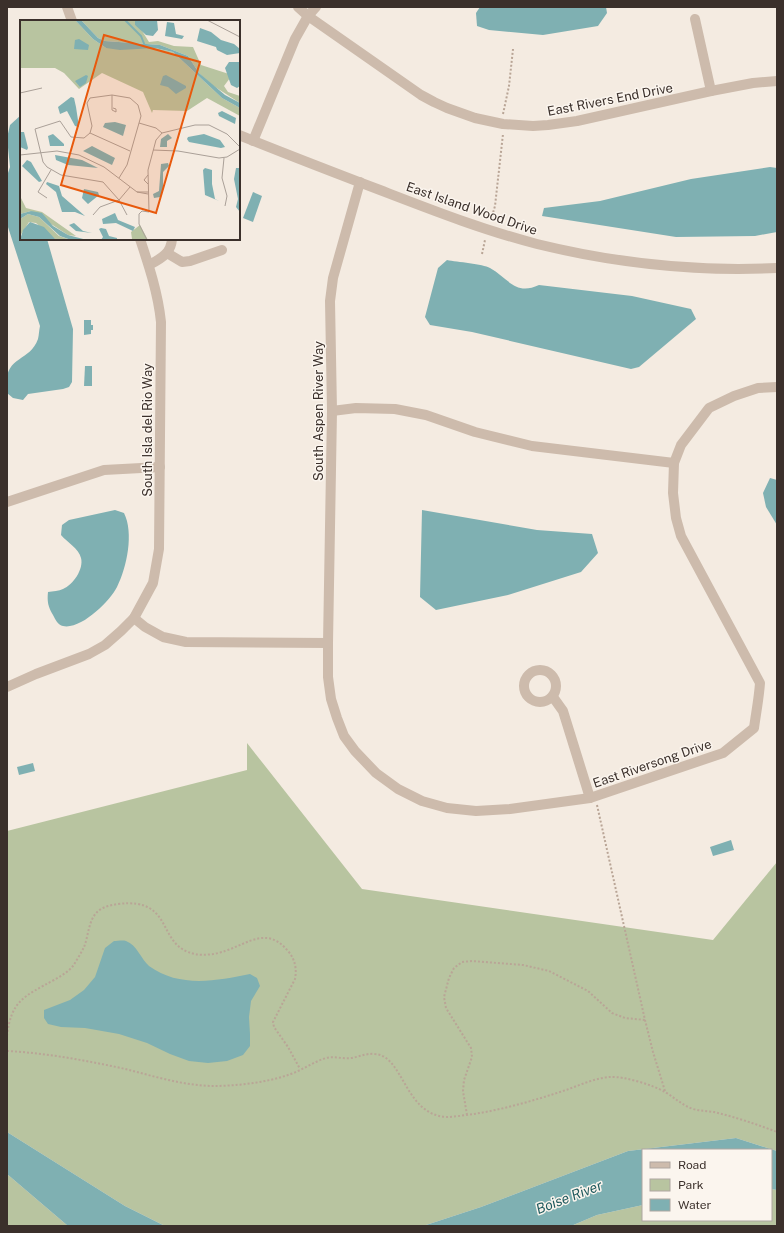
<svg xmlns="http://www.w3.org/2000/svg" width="784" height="1233" viewBox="0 0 784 1233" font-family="'Public Sans',sans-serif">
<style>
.green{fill:#b8c4a0}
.water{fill:#7fb0b2}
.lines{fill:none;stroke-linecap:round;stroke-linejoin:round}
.path{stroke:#b9a596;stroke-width:2;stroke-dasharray:2 2;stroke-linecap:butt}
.minor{stroke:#cdbbac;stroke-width:10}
.labels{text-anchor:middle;stroke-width:3;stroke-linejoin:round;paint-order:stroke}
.street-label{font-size:13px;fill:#3b302b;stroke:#fbf5ee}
.water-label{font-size:14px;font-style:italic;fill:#1f5a5e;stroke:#fbf5ee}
.inset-river{fill:none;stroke:#7fb0b2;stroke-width:2}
.inset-road{fill:none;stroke:#aaa098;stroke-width:1}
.view{fill:#e8590c;fill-opacity:0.15;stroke:#e8590c;stroke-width:2}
.inset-edge{fill:none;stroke:#3b302b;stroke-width:2}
</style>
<rect width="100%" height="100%" fill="#f4ebe1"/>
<g class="green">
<path d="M247,743l115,146 351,51 64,-78v289l-41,-13 -108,13 -147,56 -58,19h-258l-40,-20 -118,-74v-301l240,-61z"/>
<path d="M7,1174l61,52h-61z"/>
<path d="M771,1189l6,1v36h-206l26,-11 46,-10v15h128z"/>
</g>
<g class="water">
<path d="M480,7h126l1,6 -9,13 -55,9 -54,-5 -12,-4 -1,-13z"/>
<path d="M21,115v124h26l26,90 -1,53 -3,5 -6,2 -35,5 -5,6 -10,-2 -6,-5c-5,-39 22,-29 31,-54 1,-4 1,-9 2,-13l-33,-102v-48l3,-9 -3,-29 3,-13z"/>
<path d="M770,167l7,1v64l-22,4 -79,1 -134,-21 2,-8 56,-7 91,-22z"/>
<path d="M253,192l9,4 -9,26 -10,-4z"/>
<path d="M447,260c10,2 36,4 43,8 18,10 25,28 49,17l93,11 59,13 5,10 -57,48 -8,2 -159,-37 -42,-7 -5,-8 13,-49z"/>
<path d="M84,320h7v5h2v5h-2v4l-7,1z"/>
<path d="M85,366h7v20h-8z"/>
<path d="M770,478l7,2v45l-11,-18 -3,-14z"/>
<path d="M115,510l9,3c10,20 3,54 -7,74 -7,14 -36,43 -54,39 -5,-1 -8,-7 -10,-11 -5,-8 -6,-14 -5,-23 5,-1 11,-1 15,-3 10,-4 21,-20 18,-31 -2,-9 -14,-16 -20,-23l1,-10 7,-5z"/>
<path d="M422,510l115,20 55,4 6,19 -17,19 -73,23 -72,15 -16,-13z"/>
<path d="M33,763l2,8 -16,4 -2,-8z"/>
<path d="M731,840l3,10 -21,6 -3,-9z"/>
<path d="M114,941c3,0 9,-1 12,0 11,4 15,18 23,25 30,22 67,15 101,8l7,4 3,8 -9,15 -2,16 1,17v12l-7,9 -16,6 -19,2 -19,-2 -19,-7 -23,-11 -28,-9 -34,-6 -24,-1 -13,-3 -4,-6v-8l26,-10 14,-10 11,-13 10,-29z"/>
<path d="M7,1132l118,74 40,20h-97l-61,-52z"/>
<path d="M736,1138l41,13v39l-6,-1v-39h-128v55l-46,10 -26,11h-148l58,-19 147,-56z"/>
</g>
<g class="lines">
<g class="path">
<path d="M503,114l6,-28 4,-37"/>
<path d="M491,220l4,-14 8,-72"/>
<path d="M482,254l3,-14"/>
<path d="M597,805l48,215 8,32 12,39"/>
<path d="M7,1036c4,-36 18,-40 47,-56 7,-4 14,-8 19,-14 4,-6 8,-13 11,-19 5,-12 4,-30 17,-38 5,-3 11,-4 17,-5 58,-7 37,42 77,50 9,2 22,0 30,-3 24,-8 42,-25 63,0 7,8 9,18 7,28l-22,43 1,5 14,20 12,22"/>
<path d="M7,1051c39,2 76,9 114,17 29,7 59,17 90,18 25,0 53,-3 77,-11 13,-4 25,-13 38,-17 8,-2 16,1 25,0 8,-1 15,-5 24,-4 29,2 29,60 71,63 9,0 19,-2 28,-3 31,-5 62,-14 92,-24 14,-5 29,-12 44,-13 14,-1 43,8 55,15 10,6 17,13 28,17 7,2 14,2 21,3 21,5 42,12 63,20"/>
<path d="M467,1115l-4,-24 1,-11 8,-23 -1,-9 -25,-40 -2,-11 5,-19 5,-10 8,-6 10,-1 51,4 26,6 39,20 24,22 13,5 20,2"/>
</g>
<g class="minor">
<path d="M67,7l5,14"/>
<path d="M298,7l10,9 113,79 13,7 13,6 28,10 28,6 30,2 15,-1 29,-4 134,-30 42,-8 24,-2"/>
<path d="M695,19l16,72"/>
<path d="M239,135c47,19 94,37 141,55 52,20 103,40 157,54 78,19 160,28 240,24"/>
<path d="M253,141l42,-102 13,-23 8,-9"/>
<path d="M360,182l-27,96 -3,23 2,110 -4,232v34l3,22 6,19 7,18 11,15 21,22 22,16 24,12 25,7 29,3 34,-2 80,-11 133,-45 31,-25c2,-15 5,-30 6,-45l-79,-147 -5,-18 -3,-25 1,-30 7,-18 28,-37 25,-12 24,-8 19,-1"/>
<path d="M167,253l15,9 8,-1 32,-11"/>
<path d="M149,265c11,-6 22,-11 23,-26"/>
<path d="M332,411l24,-3 39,1 31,6 49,17 57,14 142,17"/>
<path d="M7,502l97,-32 56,-3"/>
<path d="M134,618l11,9 18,10 23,5 142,1"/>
<circle cx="540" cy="686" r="16"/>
<path d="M7,687l29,-13 53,-20 16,-9 16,-14 13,-13 19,-35 6,-34 2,-227c-3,-29 -12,-56 -21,-83"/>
<path d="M553,697l10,14 27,87"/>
</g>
</g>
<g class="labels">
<g class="street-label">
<text transform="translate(610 99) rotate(-11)" y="5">East Rivers End Drive</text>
<text transform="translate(472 208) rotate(19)" y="5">East Island Wood Drive</text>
<text transform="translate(318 411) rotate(-90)" y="5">South Aspen River Way</text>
<text transform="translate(147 430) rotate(-90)" y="5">South Isla del Rio Way</text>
<text transform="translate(652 763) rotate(-19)" y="5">East Riversong Drive</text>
</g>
<g class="water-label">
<text transform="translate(569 1197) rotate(-21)" y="5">Boise River</text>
</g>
</g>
<g transform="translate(20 20)">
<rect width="220" height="220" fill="#f4ebe1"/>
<path d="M0,0h55l18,19 13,9h49l18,4 49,46 18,10v8l-33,-18 -20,13 -34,-1 -1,3 -9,-21 -41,-19 -23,16 -15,-16 -9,-5h-35zM61,0h54v5l4,1 10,16 9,-1 16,5 19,1 8,18 28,9 1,4 -6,8 4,6 12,4v7l-28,-18 -13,-12 -11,-17 -28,-11 -55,-4 -7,-3zM0,176l6,12 16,4 34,24 -8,-1 -37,-24 -11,3zM8,194l11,3 20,19 12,4h-15l-20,-17 -7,-1 -9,14v-17zM120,205l8,15 -16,-1 -1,-7z" fill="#b8c4a0"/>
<path d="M55,0h6l17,18 7,3 55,4 28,11 11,17 26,22 15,8v5l-18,-10 -49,-46 -18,-4 -35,2 -14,-2 -13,-9zM115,0h22l1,10 -5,6 -7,-1 -11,-10zM147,2l7,1 2,11 8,2 -2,3 -17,-3zM180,8l11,4 10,8 13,4 6,5v4l-13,2 -10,-5 -1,-3 -19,-6zM59,19l10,6 -1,5 -14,-1 1,-9zM209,42h11v24l-3,2 -6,-3 -6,-17zM66,55l2,1 -2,7 -6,4 -5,-6zM146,55l20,11v2l-10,6 -8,-7 -8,-2 3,-9zM51,77l3,1 2,9 3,20 -4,-1 -8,-15 -7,3 -2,-7zM202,91l14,7 -1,6 -16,-8 -1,-3zM95,102l11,3 -3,11 -20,-9 2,-4zM0,112h4l4,16 -1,2 -7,-3zM33,114l11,10v2h-14l-2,-10zM148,114l4,4 -5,3v6h-7l1,-8zM184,114l16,6 5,7 -4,1 -32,-6 -2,-3 1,-2zM72,126l23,12 -3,7 -29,-14zM35,135l27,5 16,8 -30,-3 -12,-5zM7,140l4,2 11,19 -3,1 -17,-16zM141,144l7,-1 1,3 -6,6v18l-3,7 -6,1 -1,-4 6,-3zM185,148l7,2v14l3,15 4,2 -14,-6 -2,-25zM216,148h4v44l-4,-5 2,-8 -4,-20zM27,162l12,4 3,10 23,20 -10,-4h-13l-6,-20 -10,-8zM64,169l14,3 1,3 -11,9 -6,-6zM11,191l11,2 11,13 15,9 19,5h-16l-11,-4 -21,-19 -11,-3 -8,5v-5zM95,193l3,7 17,7 -2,4 -17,-8 -13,1 -1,-5zM10,202l14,5 12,13h-36l3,-10zM54,203l9,8 9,2 -16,-2 -7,-6zM81,208l5,1 3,7 8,2v2h-16l2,-3 -4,-8z" fill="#7fb0b2"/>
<path class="inset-river" d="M105,0l16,16 4,10"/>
<path class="inset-road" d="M187,0l33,17M0,73l22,-5M92,75v15l4,2v-3l-3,-1M119,103l17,5 6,5M70,113l40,18M133,130l25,1 41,7 8,-1 13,-8M0,135l37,-4 22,4 25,12 33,25M204,138l-2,20 5,18 -2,10M128,155l-4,5 4,4M99,158l8,-13 14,-49 -3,-11 -8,-7 -18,-3 -22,3 -3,5 5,23 -2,7 -6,5 -13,-1 -11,-16 -25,8 8,33 4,5 14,8 42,7 16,18 8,15M128,172h-11l11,2M27,178l-9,-6 13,-22M73,195l7,-8 19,-7 11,-13M127,220l-8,-16v-10l3,-3 7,1 -1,-42 8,-30 6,-7 33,-8h14l18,9 13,13"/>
<path class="view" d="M84,15l96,27 -44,151 -95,-28z"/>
<rect width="220" height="220" class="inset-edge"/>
</g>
<rect width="784" height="1233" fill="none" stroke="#3b302b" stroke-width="16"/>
<rect x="642" y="1149" width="130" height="72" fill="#fbf5ee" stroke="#aea6a0"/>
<rect x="650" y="1162" width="20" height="6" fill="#cdbbac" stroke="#aea6a0"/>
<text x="678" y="1169" font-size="12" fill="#3b302b">Road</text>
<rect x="650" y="1179" width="20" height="12" fill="#b8c4a0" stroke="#aea6a0"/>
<text x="678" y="1189" font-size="12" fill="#3b302b">Park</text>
<rect x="650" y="1199" width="20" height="12" fill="#7fb0b2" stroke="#aea6a0"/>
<text x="678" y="1209" font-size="12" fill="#3b302b">Water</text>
</svg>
